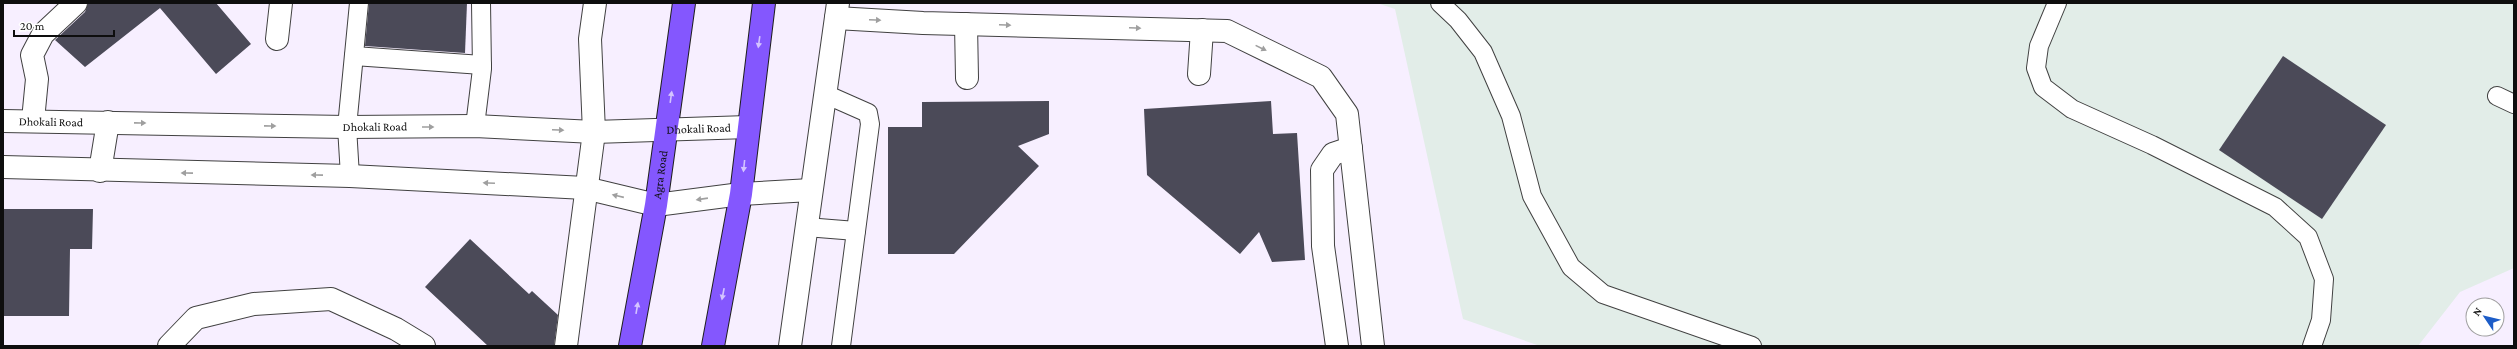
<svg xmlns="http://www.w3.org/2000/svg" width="2517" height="349" viewBox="0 0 2517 349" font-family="'Crimson Pro',serif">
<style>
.industrial{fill:#e2ede8}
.building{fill:#4b4a58}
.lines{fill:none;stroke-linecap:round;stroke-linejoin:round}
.service-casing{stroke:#414141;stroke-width:20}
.minor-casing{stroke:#414141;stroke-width:24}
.tertiary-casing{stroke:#414141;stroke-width:24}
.trunk-casing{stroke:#1f1f1f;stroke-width:24}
.service{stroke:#fff;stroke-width:18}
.minor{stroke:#fff;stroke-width:22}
.tertiary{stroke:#fff;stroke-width:22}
.trunk{stroke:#8457fe;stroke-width:22}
.oneway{fill:#9f9f9f}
.oneway2{fill:#d4c4ff}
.labels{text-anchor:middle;stroke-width:4;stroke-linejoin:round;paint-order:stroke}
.street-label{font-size:12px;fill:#0e0e0e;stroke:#fff}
</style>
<rect width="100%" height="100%" fill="#f7efff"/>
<path class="industrial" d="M1377,3h1137v265l-54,24 -42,54h-878l-77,-27 -68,-310z"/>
<g class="building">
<path d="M88,3h128l35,41 -35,30 -56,-66 -75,59 -30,-27 30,-28z"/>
<path d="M369,3h98l-2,50 -100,-7z"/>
<path d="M2283,56l103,69 -64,94 -103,-69z"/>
<path d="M1049,101v33l-31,12 21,20 -85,88h-66v-127h34v-25z"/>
<path d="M1271,101l2,33 24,-1 8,127 -33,2 -13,-30 -19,22 -93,-79 -3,-66z"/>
<path d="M3,209h90l-1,40h-22l-1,67h-66z"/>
<path d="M470,239l59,55 3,-3 26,24 -4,31h-66l-63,-59z"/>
</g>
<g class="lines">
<g class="service-casing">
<g id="service">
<path d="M1440,3l18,17 25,32 28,64 21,80 39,71 32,27 149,52"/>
<path d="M2057,3l-18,43 -3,22 7,19 29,22 80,36 123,62 33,30 16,42 -3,41 -9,26"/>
<path d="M354,56l128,9"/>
<path d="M825,94l43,19 2,11 -29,222"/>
<path d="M2497,96l17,8"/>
<path d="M475,126l7,-57 -1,-66"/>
<path d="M350,176l-3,-49 12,-124"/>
<path d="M806,227l50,4"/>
</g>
</g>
<g class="minor-casing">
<g id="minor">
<path d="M836,18l87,5 304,8 94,46 26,37 26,232"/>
<path d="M966,24l1,54"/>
<path d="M277,39l4,-36"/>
<path d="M1199,74l3,-44"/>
<path d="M33,120l4,-41 -5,-24 11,-21 33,-31"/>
<path d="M169,346l27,-28 58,-14 77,-5 65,30 28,17"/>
<path d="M1337,346l-14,-100 -1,-76 11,-16 18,-6"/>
</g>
</g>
<g class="tertiary-casing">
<g id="tertiary">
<path id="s1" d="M3,121l344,6 128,-1 119,6 154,-5"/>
<path d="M3,167l347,9 235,12 71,17 85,-11 70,-4"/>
<path d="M100,171l8,-49"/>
<path d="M566,346l28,-214 -4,-93 5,-36"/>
<path d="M790,346l48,-343"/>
</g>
</g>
<g class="trunk-casing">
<g id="trunk">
<path id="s2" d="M630,346l26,-141 28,-202"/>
<path d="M713,346l28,-152 23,-191"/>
</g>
</g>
<use href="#service" class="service"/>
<use href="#minor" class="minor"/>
<use href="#tertiary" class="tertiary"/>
<use href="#trunk" class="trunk"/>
</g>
<defs><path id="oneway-solid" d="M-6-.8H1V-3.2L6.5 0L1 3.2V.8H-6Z"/></defs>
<g class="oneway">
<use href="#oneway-solid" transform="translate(875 20) rotate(3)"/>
<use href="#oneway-solid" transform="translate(1005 25) rotate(2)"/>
<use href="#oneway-solid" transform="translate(1135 28) rotate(2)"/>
<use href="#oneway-solid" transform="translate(1261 48) rotate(26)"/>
<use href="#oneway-solid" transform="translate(140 123) rotate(1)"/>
<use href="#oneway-solid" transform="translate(270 126) rotate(1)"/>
<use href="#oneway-solid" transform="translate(428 127)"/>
<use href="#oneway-solid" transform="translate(558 130) rotate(3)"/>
<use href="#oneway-solid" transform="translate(187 173) rotate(-179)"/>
<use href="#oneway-solid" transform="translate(317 175) rotate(-179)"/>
<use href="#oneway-solid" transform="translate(489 183) rotate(-177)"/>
<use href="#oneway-solid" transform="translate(618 196) rotate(-167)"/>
<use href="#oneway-solid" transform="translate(702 199) rotate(172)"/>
</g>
<g class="oneway2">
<use href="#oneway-solid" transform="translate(759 42) rotate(98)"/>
<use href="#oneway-solid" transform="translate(671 97) rotate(-82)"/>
<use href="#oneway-solid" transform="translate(744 166) rotate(96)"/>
<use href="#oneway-solid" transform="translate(723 294) rotate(101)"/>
<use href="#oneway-solid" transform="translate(637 308) rotate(-80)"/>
</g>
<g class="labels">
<g class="street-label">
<text dy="4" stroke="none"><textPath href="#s1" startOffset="48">Dhokali Road</textPath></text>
<text dy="4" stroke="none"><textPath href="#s1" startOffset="372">Dhokali Road</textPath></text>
<text dy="4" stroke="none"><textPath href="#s1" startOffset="696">Dhokali Road</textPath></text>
<text dy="4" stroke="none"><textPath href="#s2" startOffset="174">Agra Road</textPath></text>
</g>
</g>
<rect width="2517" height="349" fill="none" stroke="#0e0e0e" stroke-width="8"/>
<g transform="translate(2485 317) rotate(305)"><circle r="19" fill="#ffffff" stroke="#9f9f9f"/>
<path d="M0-3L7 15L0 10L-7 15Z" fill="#1d5dc8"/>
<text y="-6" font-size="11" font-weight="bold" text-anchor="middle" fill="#0e0e0e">N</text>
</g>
<path d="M14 30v6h100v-6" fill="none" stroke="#0e0e0e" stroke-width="2"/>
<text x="20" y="30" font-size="12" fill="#0e0e0e" stroke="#ffffff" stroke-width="3" paint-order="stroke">20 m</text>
</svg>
